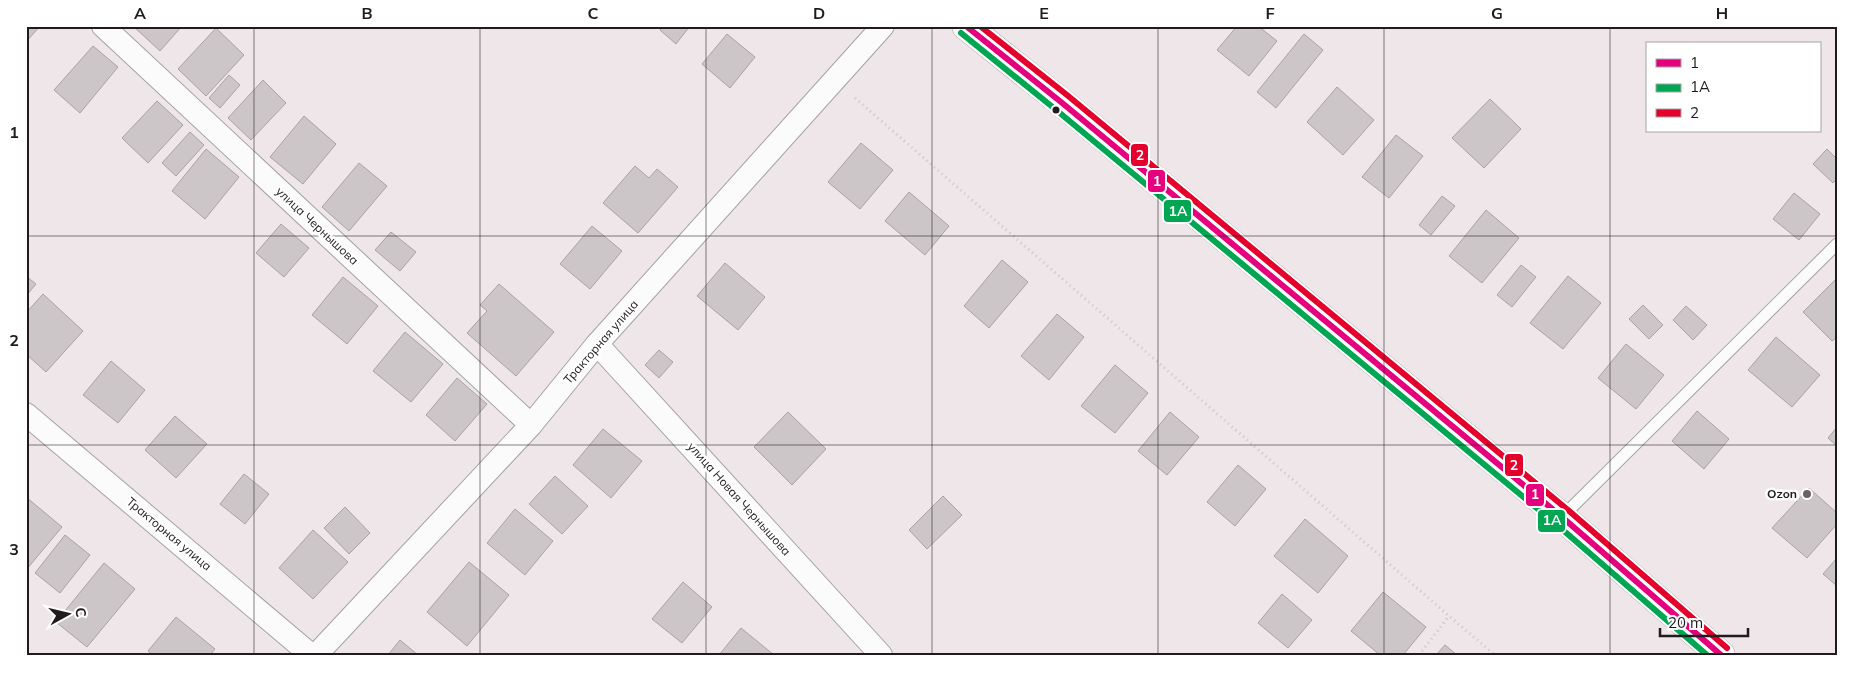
<svg xmlns="http://www.w3.org/2000/svg" width="1863" height="681" viewBox="0 0 1863 681" font-family="Mulish,sans-serif">
<style>
.building{fill:#cdc6c8;stroke:#a9a3a4}
.lines{fill:none;stroke-linecap:round;stroke-linejoin:round}
.service-casing{stroke:#a6a1a2;stroke-width:13}
.minor-casing{stroke:#a6a1a2;stroke-width:24}
.secondary-casing{stroke:#a6a1a2;stroke-width:29}
.path{stroke:#c9c6c6;stroke-width:3;stroke-dasharray:1 4;stroke-linecap:butt}
.service{stroke:#fcfbfc;stroke-width:11}
.minor{stroke:#fcfbfc;stroke-width:22}
.secondary{stroke:#fcfbfc;stroke-width:28}
.bus-1-casing{stroke:#fff;stroke-width:10}
.bus-2-casing{stroke:#fff;stroke-width:10}
.bus-3-casing{stroke:#fff;stroke-width:10}
.bus-1{stroke:#e5007d;stroke-width:6}
.bus-2{stroke:#00a651;stroke-width:6}
.bus-3{stroke:#e4002b;stroke-width:6}
.grid{fill:none;stroke:#211b1d;stroke-width:1;stroke-opacity:0.55}
.bus-dot{fill:#211b1d;stroke:#fff;stroke-width:2}
.poi-dot{fill:#696264;stroke:#fff;stroke-width:2}
.labels{text-anchor:middle;stroke-width:5;stroke-linejoin:round;paint-order:stroke}
.street-label{font-size:12px;fill:#211b1d;stroke:#fff}
.poi-label{font-size:12px;font-weight:bold;fill:#211b1d;stroke:#fff;text-anchor:end}
.line-badge{stroke:#fff;stroke-width:2}
.badge-label{font-size:14px;text-anchor:middle;font-weight:bold;fill:#fff}
.neatline{fill:none;stroke:#211b1d;stroke-width:2}
.grid-label{font-size:16px;text-anchor:middle;font-weight:bold;fill:#211b1d}
</style>
<rect width="100%" height="100%" fill="#eee6e8"/>
<g class="building">
<path d="M26,26h14l-14,16z"/>
<path d="M133,26h49l-22,25z"/>
<path d="M663,26h27l-14,18 -16,-14z"/>
<path d="M1237,26h21l19,15 -28,35 -32,-26z"/>
<path d="M216,28l28,27 -38,41 -28,-27z"/>
<path d="M727,34l28,23 -25,31 -28,-24z"/>
<path d="M1304,34l19,16 -47,58 -19,-16z"/>
<path d="M93,46l25,21 -38,46 -26,-23z"/>
<path d="M229,75l11,10 -20,23 -11,-10z"/>
<path d="M263,80l23,23 -35,37 -23,-22z"/>
<path d="M1337,87l37,33 -31,35 -36,-33z"/>
<path d="M1490,99l31,30 -37,39 -32,-30z"/>
<path d="M157,101l26,24 -35,38 -26,-25z"/>
<path d="M304,116l32,28 -33,40 -33,-27z"/>
<path d="M190,132l14,13 -28,31 -14,-13z"/>
<path d="M1396,135l27,21 -34,42 -27,-21z"/>
<path d="M861,143l32,27 -33,39 -32,-27z"/>
<path d="M206,149l33,28 -34,42 -33,-28z"/>
<path d="M1827,149l10,10v20l-4,4 -20,-19z"/>
<path d="M359,163l28,23 -38,45 -27,-24z"/>
<path d="M635,166l14,12 8,-9 21,18 -40,46 -35,-30z"/>
<path d="M909,192l40,34 -24,29 -40,-34z"/>
<path d="M1794,193l26,21 -21,26 -26,-21z"/>
<path d="M1442,196l13,10 -24,29 -12,-10z"/>
<path d="M1486,210l33,28 -37,45 -33,-27z"/>
<path d="M281,224l28,24 -25,29 -28,-24z"/>
<path d="M592,226l30,25 -32,38 -30,-25z"/>
<path d="M391,232l25,20 -16,19 -25,-21z"/>
<path d="M1002,260l26,22 -39,46 -25,-22z"/>
<path d="M725,263l40,34 -27,33 -41,-34z"/>
<path d="M1521,265l15,12 -24,30 -15,-12z"/>
<path d="M26,276l10,8 -10,12z"/>
<path d="M1568,276l33,27 -38,46 -33,-26z"/>
<path d="M343,277l35,29 -31,38 -35,-29z"/>
<path d="M1836,279l1,58 -5,4 -29,-29z"/>
<path d="M499,284l55,48 -38,44 -49,-43 20,-22 -7,-6z"/>
<path d="M43,294l40,37 -37,41 -20,-18v-41z"/>
<path d="M1643,305l20,20 -14,14 -20,-20z"/>
<path d="M1686,306l21,19 -14,15 -20,-20z"/>
<path d="M1057,314l27,23 -35,43 -28,-24z"/>
<path d="M405,332l38,32 -32,38 -38,-31z"/>
<path d="M1776,337l44,38 -28,32 -44,-37z"/>
<path d="M1626,344l38,31 -28,34 -38,-31z"/>
<path d="M659,350l14,12 -14,16 -14,-13z"/>
<path d="M111,361l34,29 -27,33 -35,-28z"/>
<path d="M1115,365l33,28 -33,40 -34,-27z"/>
<path d="M457,378l30,26 -32,37 -29,-26z"/>
<path d="M1697,411l32,28 -25,30 -32,-28z"/>
<path d="M788,412l38,37 -34,36 -38,-38z"/>
<path d="M1170,412l29,25 -32,38 -29,-24z"/>
<path d="M175,416l32,28 -31,34 -31,-28z"/>
<path d="M1837,427v19l-9,-8z"/>
<path d="M603,429l39,32 -31,37 -38,-33z"/>
<path d="M1238,465l28,24 -31,37 -28,-24z"/>
<path d="M244,474l25,20 -24,30 -25,-20z"/>
<path d="M555,476l33,30 -26,28 -33,-30z"/>
<path d="M1809,488l28,25v11l-30,34 -35,-30z"/>
<path d="M943,496l19,19 -35,34 -18,-19z"/>
<path d="M26,497l36,30 -36,43z"/>
<path d="M345,507l25,26 -21,21 -25,-26z"/>
<path d="M515,509l38,32 -28,34 -38,-32z"/>
<path d="M1305,519l43,37 -30,37 -44,-37z"/>
<path d="M313,530l35,32 -35,37 -34,-31z"/>
<path d="M65,535l25,20 -30,38 -25,-20z"/>
<path d="M1837,558v28l-14,-12z"/>
<path d="M469,562l40,33 -42,51 -40,-34z"/>
<path d="M104,563l31,26 -48,58 -31,-25z"/>
<path d="M683,582l29,25 -30,36 -30,-24z"/>
<path d="M1383,592l43,35 -23,28h-23l-29,-24z"/>
<path d="M1282,594l30,26 -24,28 -30,-25z"/>
<path d="M176,617l39,32 -5,6h-57l-5,-4z"/>
<path d="M741,628l33,27h-55z"/>
<path d="M400,640l18,15h-30z"/>
<path d="M1445,645l12,10h-21z"/>
</g>
<g class="lines">
<g class="service-casing">
<path id="service" d="M1562,517l275,-273"/>
</g>
<g class="minor-casing">
<g id="minor">
<path d="M103,26l428,399"/>
<path d="M597,344l284,311"/>
<path d="M26,414l285,241"/>
<path d="M316,655l215,-230 66,-81 286,-318"/>
</g>
</g>
<g class="secondary-casing">
<path id="secondary" d="M966,26l95,76 501,415 159,138"/>
</g>
<g class="path">
<path d="M855,98l594,518 46,39"/>
<path d="M1419,655l30,-39"/>
</g>
<use href="#service" class="service"/>
<use href="#minor" class="minor"/>
<use href="#secondary" class="secondary"/>
<g class="bus-1-casing">
<path id="bus-1" d="M966,26l95,76 501,415 159,138"/>
</g>
<g class="bus-2-casing">
<path id="bus-2" d="M961,33l94,76 501,415 151,131"/>
</g>
<g class="bus-3-casing">
<path id="bus-3" d="M980,26l87,69 501,415 159,138"/>
</g>
<use href="#bus-1" class="bus-1"/>
<use href="#bus-2" class="bus-2"/>
<use href="#bus-3" class="bus-3"/>
</g>
<path class="grid" d="M254,26v629M480,26v629M706,26v629M932,26v629M1158,26v629M1384,26v629M1610,26v629M26,236h1811M26,445h1811"/>
<circle class="bus-dot" cx="1056" cy="110" r="4.5"/>
<circle class="poi-dot" cx="1807" cy="494" r="5"/>
<g class="labels">
<g class="street-label">
<text transform="translate(317 226) rotate(43)" y="4">улица Чернышова</text>
<text transform="translate(601 342) rotate(-49)" y="4">Тракторная улица</text>
<text transform="translate(739 499) rotate(48)" y="4">улица Новая Чернышова</text>
<text transform="translate(169 534) rotate(40)" y="4">Тракторная улица</text>
</g>
<g class="poi-label">
<text x="1797" y="498">Ozon</text>
</g>
</g>
<g class="line-badge">
<rect x="1130" y="143" width="19" height="24" rx="5" fill="#e4002b"/>
<rect x="1147" y="169" width="19" height="24" rx="5" fill="#e5007d"/>
<rect x="1163" y="199" width="29" height="24" rx="5" fill="#00a651"/>
<rect x="1504" y="453" width="20" height="24" rx="5" fill="#e4002b"/>
<rect x="1525" y="483" width="20" height="24" rx="5" fill="#e5007d"/>
<rect x="1537" y="509" width="29" height="24" rx="5" fill="#00a651"/>
</g>
<g class="badge-label">
<text x="1140" y="160">2</text>
<text x="1157" y="186">1</text>
<text x="1178" y="216">1А</text>
<text x="1514" y="470">2</text>
<text x="1535" y="499">1</text>
<text x="1552" y="525">1А</text>
</g>
<rect width="1863" height="681" fill="none" stroke="#ffffff" stroke-width="55"/>
<rect x="1646" y="42" width="175" height="90" fill="#ffffff" stroke="#a6a4a5"/>
<rect x="1656" y="59" width="25" height="8" fill="#e5007d" stroke="#a6a4a5"/>
<text x="1690" y="68" font-size="15" fill="#211b1d">1</text>
<rect x="1656" y="84" width="25" height="8" fill="#00a651" stroke="#a6a4a5"/>
<text x="1690" y="92" font-size="15" fill="#211b1d">1А</text>
<rect x="1656" y="109" width="25" height="8" fill="#e4002b" stroke="#a6a4a5"/>
<text x="1690" y="118" font-size="15" fill="#211b1d">2</text>
<g transform="translate(68 614) rotate(82)" stroke="#ffffff" stroke-width="4" paint-order="stroke">
<path d="M0-4L9 19L0 12L-9 19Z" fill="#211b1d"/>
<text y="-8" font-size="14" font-weight="bold" text-anchor="middle" fill="#211b1d">С</text>
</g>
<path d="M1660 628v8h88v-8" fill="none" stroke="#211b1d" stroke-width="2.5"/>
<text x="1668" y="628" font-size="15" fill="#211b1d" stroke="#ffffff" stroke-width="4" paint-order="stroke">20 m</text>
<rect x="28" y="28" width="1808" height="626" class="neatline"/>
<g class="grid-label">
<text x="140" y="19">A</text>
<text x="367" y="19">B</text>
<text x="593" y="19">C</text>
<text x="819" y="19">D</text>
<text x="1044" y="19">E</text>
<text x="1270" y="19">F</text>
<text x="1497" y="19">G</text>
<text x="1722" y="19">H</text>
<text x="14" y="138">1</text>
<text x="14" y="346">2</text>
<text x="14" y="555">3</text>
</g>
</svg>
